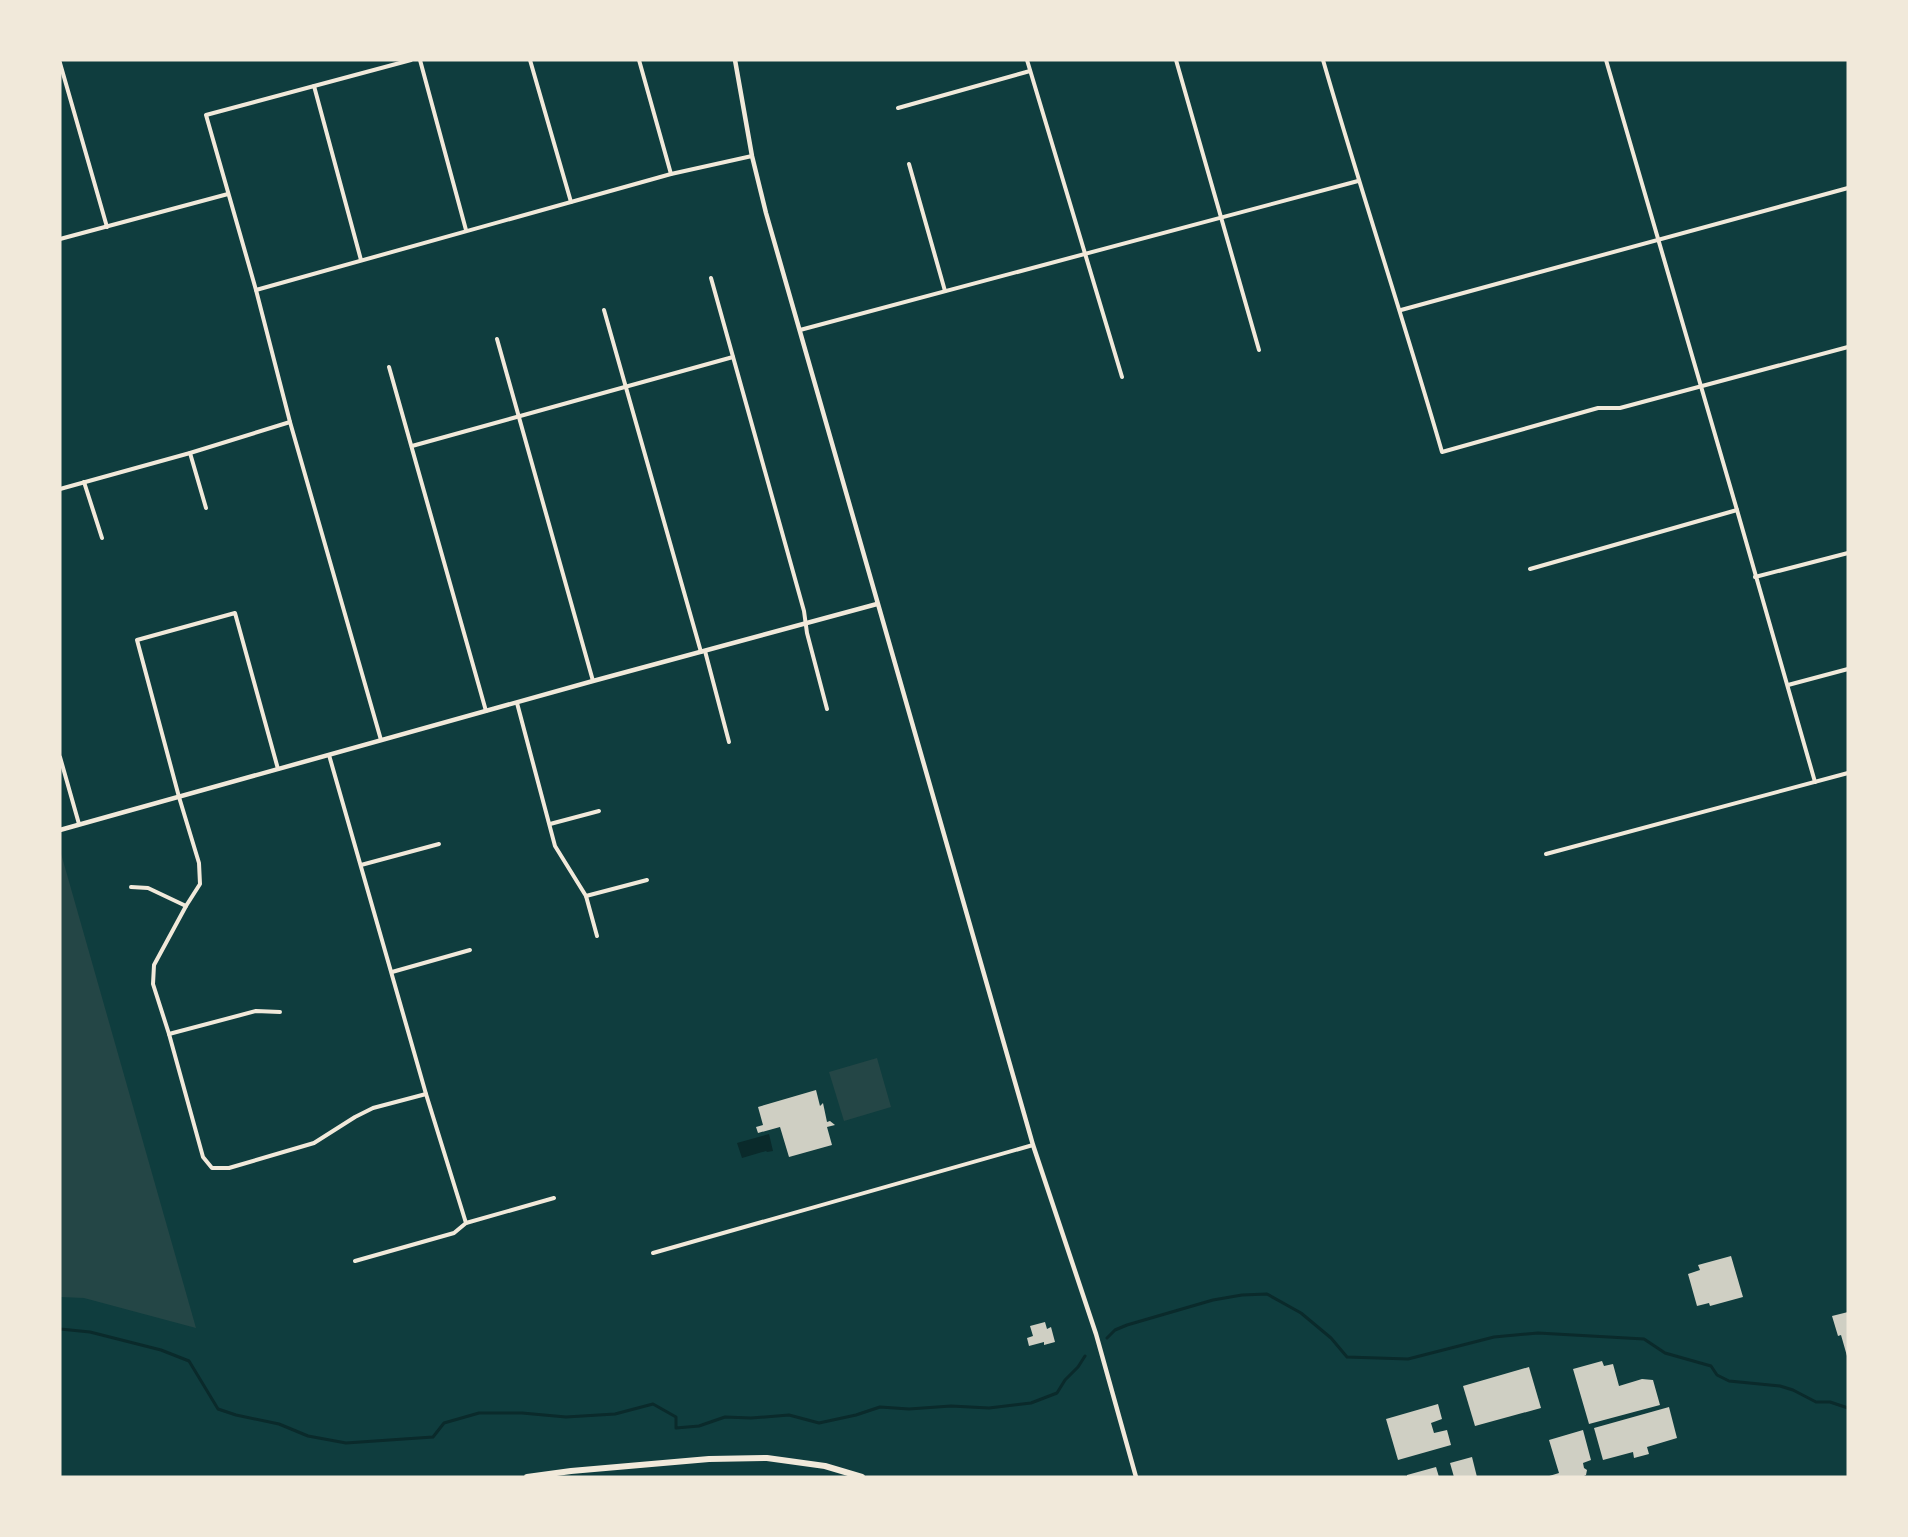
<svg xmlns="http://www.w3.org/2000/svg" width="1908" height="1537" viewBox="0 0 1908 1537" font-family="Mulish,sans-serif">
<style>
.green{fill:#244646}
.water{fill:#0a2a2b}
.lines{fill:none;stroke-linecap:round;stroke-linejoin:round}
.stream{stroke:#0a2a2b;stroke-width:3}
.building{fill:#cfcfc3}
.minor{stroke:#f1e9da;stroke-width:4}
.tertiary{stroke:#f1e9da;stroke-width:4.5}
.primary{stroke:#f1e9da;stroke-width:6}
</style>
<rect width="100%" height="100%" fill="#0f3d3e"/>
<g class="green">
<path d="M60,850l136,478 -112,-30 -24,-1z"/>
<path d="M877,1058l14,49 -47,14 -15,-49z"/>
</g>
<path class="water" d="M769,1134l4,17 -6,1 -1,-1 -24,7 -5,-15z"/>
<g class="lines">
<g class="stream">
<path d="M60,1329l30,3 71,18 28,11 29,48 18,6 43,9 29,12 38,7 87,-6 11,-14 35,-10h43l44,4 49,-3 38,-10 23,13v11l23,-2 26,-9 26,1 38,-3 30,8 37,-8 24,-8 29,2 42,-3 38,2 42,-5 26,-10 8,-13 13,-13 7,-11"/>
<path d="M1107,1338l8,-8 12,-5 86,-25 29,-5 25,-1 34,19 30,25 16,19 61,2 86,-22 44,-4 106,6 21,14 46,13 6,9 12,6 51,5 13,4 23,12h14l18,6"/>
</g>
</g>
<g class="building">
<path d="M816,1090l4,16 3,-3 4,19 3,-1 5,4 -8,2 5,18 -43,12 -9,-30 -22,6 -2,-6 7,-2 -5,-18z"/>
<path d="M1731,1256l12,41 -33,9 -1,-3 -12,3 -9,-32 12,-4 -2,-5z"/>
<path d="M1848,1312v43l-1,1 -6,-21 -3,1 -6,-20z"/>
<path d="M1045,1322l2,7 4,-2 4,15 -11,3v-3l-15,4 -2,-8 6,-2 -3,-10z"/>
<path d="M1602,1361l2,5 9,-2 6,22 23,-7 11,1 7,25 -71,19 -16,-55z"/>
<path d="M1529,1367l12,41 -66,18 -12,-40z"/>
<path d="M1438,1404l4,15 -11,4 3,10 13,-3 4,15 -53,15 -12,-41z"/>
<path d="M1669,1407l8,31 -30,9 2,7 -15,4 -1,-6 -30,8 -9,-32z"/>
<path d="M1583,1430l8,30 -8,3 1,5 3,2 -1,5 -4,2h-36l13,-4 -10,-33z"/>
<path d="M1472,1457l5,20h-23l-4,-14z"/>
<path d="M1436,1467l3,10h-32v-2z"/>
</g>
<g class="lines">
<g class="minor">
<path d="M420,60l46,170"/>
<path d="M530,60l41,142"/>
<path d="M639,60l32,114"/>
<path d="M1027,60l95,317"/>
<path d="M1176,60l83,290"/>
<path d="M1323,60c38,131 81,261 119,392l156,-44h22l228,-61"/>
<path d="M1606,60l131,450 78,272"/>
<path d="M60,63l47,164"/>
<path d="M314,86l47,174"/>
<path d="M898,108l132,-37"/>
<path d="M909,164l36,127"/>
<path d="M60,239l168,-45"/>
<path d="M711,278l93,333 3,22 20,76"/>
<path d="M256,290l415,-116 81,-18"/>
<path d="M604,310l97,342"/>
<path d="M1401,310l447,-122"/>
<path d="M800,330l558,-149"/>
<path d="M497,339l96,342"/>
<path d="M389,367l97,344"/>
<path d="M412,446l321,-89"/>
<path d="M190,453l16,55"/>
<path d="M84,482l18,56"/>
<path d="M60,489l130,-36 100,-31"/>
<path d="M1530,569l207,-59"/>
<path d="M1755,577l93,-24"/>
<path d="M705,651l24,91"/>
<path d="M1788,685l60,-16"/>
<path d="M517,703l38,143 31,50 11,40"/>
<path d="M381,740l-91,-318 -34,-132 -50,-175 205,-55"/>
<path d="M329,755l97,339 40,129 -12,10 -99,28"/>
<path d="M60,757l19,67"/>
<path d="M278,769l-43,-156 -98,27 42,157 20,66 1,21 -14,22 -32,59 -1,19 16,50 34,123 9,11h17l85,-25 41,-26 18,-9 53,-14"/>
<path d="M550,824l49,-13"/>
<path d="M1546,854l302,-81"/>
<path d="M361,865l78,-21"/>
<path d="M131,887l17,1 38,18"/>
<path d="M586,896l61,-16"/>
<path d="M392,972l78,-22"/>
<path d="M169,1034l87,-23 24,1"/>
<path d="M466,1223l88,-25"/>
<path d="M653,1253l380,-108"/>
</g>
<g class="tertiary">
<path d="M735,60l17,96 14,57 267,932 63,189 40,143"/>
<path d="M60,830l533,-149 284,-77"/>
</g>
<path class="primary" d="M527,1477l44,-6 138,-12 58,-1 58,8 37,11"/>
</g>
<rect width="1908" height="1537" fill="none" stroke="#f1e9da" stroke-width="123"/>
</svg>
